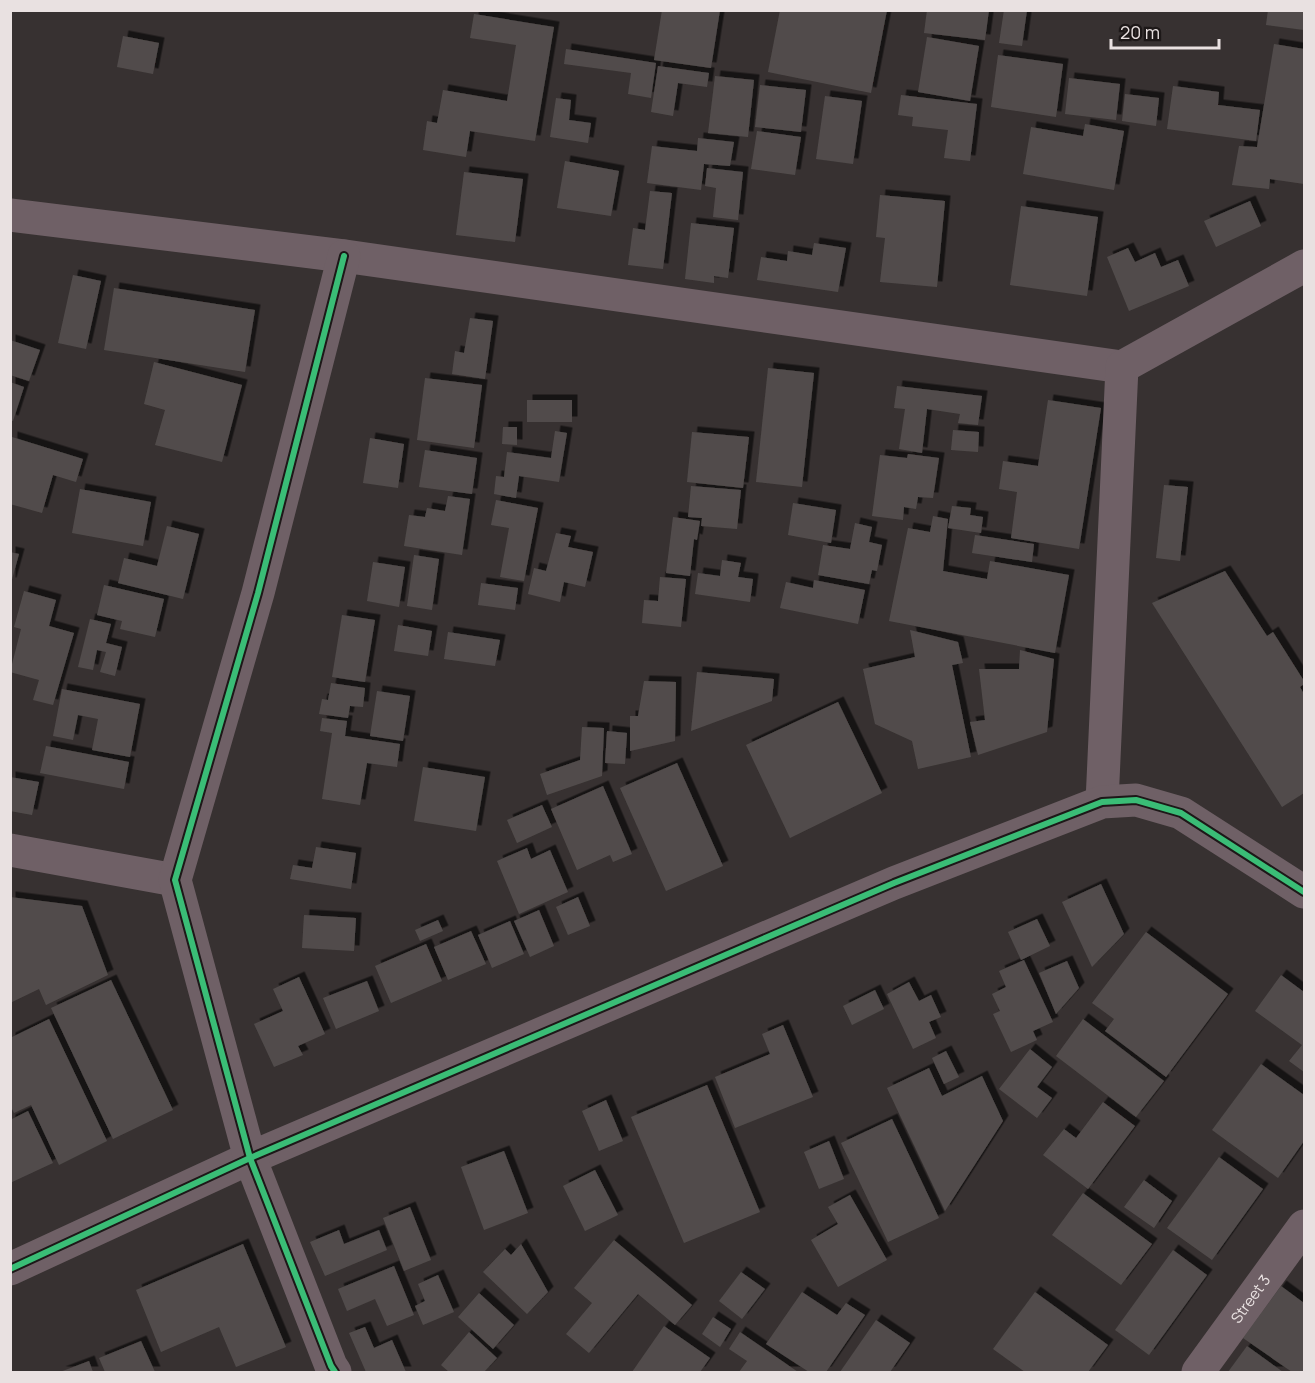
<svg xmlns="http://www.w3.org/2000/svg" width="1315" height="1383" viewBox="0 0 1315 1383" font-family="Manrope,sans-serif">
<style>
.building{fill:#514c4b;filter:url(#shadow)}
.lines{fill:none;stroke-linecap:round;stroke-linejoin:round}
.minor{stroke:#6f6066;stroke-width:33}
.cycleway-casing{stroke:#1d1818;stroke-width:10}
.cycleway{stroke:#3abd76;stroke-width:6}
.labels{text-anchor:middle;stroke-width:5;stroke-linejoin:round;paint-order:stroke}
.street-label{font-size:15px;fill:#e9e1e1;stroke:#1d1818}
</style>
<defs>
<filter id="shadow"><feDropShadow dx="5.5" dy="-5.5" stdDeviation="0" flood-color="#0009"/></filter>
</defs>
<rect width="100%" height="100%" fill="#373131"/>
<g class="building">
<path d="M662,10h58l-9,58 -57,-8z"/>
<path d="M780,10h107l-16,83 -103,-21z"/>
<path d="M927,10h62l-4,30 -61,-7z"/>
<path d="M1004,10h23l-5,36 -23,-3z"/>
<path d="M1268,10h36v20l-38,-5z"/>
<path d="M474,14l80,13 -19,114 -65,-10 -4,26 -43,-7 4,-29 10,2 6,-33 64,11 9,-56 -46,-7z"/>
<path d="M123,36l36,7 -6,31 -36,-7z"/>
<path d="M927,37l52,9 -9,55 -52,-9z"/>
<path d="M1274,44l30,5v135l-34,-5 -1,10 -37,-4 7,-39 18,1z"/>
<path d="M566,49l90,14 -5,35 -23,-4 3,-21 -67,-9z"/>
<path d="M998,55l65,9 -7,53 -65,-10z"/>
<path d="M658,66l51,7 -2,14 -29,-4 -5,33 -22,-4z"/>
<path d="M715,76l39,4 -6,57 -40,-4z"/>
<path d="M1069,78l51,6 -4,36 -51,-6z"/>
<path d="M760,85l46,5 -5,42 -46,-5z"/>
<path d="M1173,86l46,6 -1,13 42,5 -4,31 -89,-12z"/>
<path d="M1125,94l34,4 -3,28 -34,-5z"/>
<path d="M901,95l76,9 -7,57 -26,-3 4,-28 -36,-4 1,-9 -15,-2z"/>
<path d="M825,96l37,5 -9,63 -37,-5z"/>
<path d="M556,98l15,2 -2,20 22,3 -3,20 -38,-6z"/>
<path d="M1085,124l39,7 -10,59 -91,-16 8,-47 52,9z"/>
<path d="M757,131l44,6 -6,38 -44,-6z"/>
<path d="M698,138l36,4 -4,24 -26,-2 -3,26 -54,-7 5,-37 45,5z"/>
<path d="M565,161l54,10 -8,45 -54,-8z"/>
<path d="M707,168l36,4 -5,48 -25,-3 3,-29 -11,-2z"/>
<path d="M464,172l59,7 -8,63 -59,-7z"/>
<path d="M650,191l22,2 -9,76 -35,-4 5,-37 12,2z"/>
<path d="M880,195l65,6 -8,86 -57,-5 5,-44 -9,-1z"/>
<path d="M1250,201l11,25 -45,21 -12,-26z"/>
<path d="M1021,206l77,11 -11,79 -77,-11z"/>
<path d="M691,223l43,5 -6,50 -14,-2v7l-29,-4z"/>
<path d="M814,243l32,5 -8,44 -81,-12 4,-23 26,4 1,-10 24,4z"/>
<path d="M1128,248l7,14 20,-9 6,14 17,-7 11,26 -60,25 -22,-54z"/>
<path d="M73,275l28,6 -15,68 -28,-6z"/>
<path d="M114,288l141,22 -10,62 -141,-22z"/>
<path d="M470,318l23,3 -8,58 -33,-5 3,-23 9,2z"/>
<path d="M10,340l30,10 -11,31 -19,-6z"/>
<path d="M154,362l88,23 -20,77 -67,-17 10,-35 -21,-6z"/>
<path d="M768,368l46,5 -12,114 -46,-5z"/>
<path d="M425,378l57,7 -8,63 -57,-8z"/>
<path d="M10,382l14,5 -11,34 -3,-1z"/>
<path d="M897,386l85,10 -4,29 -20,-2 2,-9 -33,-5 -5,44 -23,-4 6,-40 -11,-1z"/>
<rect x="527" y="400" width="45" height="22"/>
<path d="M1048,400l53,8 -22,141 -68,-11 6,-46 -18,-3 4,-28 35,5z"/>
<path d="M503,427h14v18l-15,-1z"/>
<path d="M953,430l26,2 -1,20 -27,-2z"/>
<path d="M555,431l12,2 -8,49 -40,-6 -3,22 -22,-4 2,-18 8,1 3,-25 44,6z"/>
<path d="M692,432l57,5 -6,51 -56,-6z"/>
<path d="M12,437l71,22 -7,23 -23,-7 -11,38 -32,-9z"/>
<path d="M370,438l34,6 -6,44 -35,-5z"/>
<path d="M425,450l52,8 -5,36 -53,-7z"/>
<path d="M908,454l31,4 -6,40 -15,-1 -2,12 -12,-2 -1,13 -31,-4 8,-61 27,3z"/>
<path d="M1164,485l24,2 -8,74 -24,-3z"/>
<path d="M691,486l50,4 -4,39 -36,-3 1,-8 -14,-1z"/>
<path d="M80,489l71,13 -8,44 -71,-13z"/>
<path d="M448,496l22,3 -8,56 -58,-9 5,-31 16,2 2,-9 18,3z"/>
<path d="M496,500l42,8 -14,73 -24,-4 9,-49 -18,-3z"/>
<path d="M793,503l43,7 -5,33 -43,-8z"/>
<path d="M952,506l19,2 -1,7 13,2 -2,16 -33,-5z"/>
<path d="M933,516l15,3 -5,52 44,8 3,-18 79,14 -14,78 -166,-32 19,-93 22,4z"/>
<path d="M673,517l27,4 -3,19 -3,-1 -4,37 -24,-3z"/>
<path d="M855,523l17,4 -3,15 13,3 -5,26 -5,-1 -3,14 -51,-9 5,-30 27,4z"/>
<path d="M167,526l32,8 -16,65 -65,-16 6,-25 33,8z"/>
<path d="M556,533l15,3 -3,11 25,5 -8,35 -21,-5 -4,20 -32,-8 6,-26 12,3z"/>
<path d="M975,535l59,9 -2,18 -60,-9z"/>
<path d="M10,552l9,2 -8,29h-1z"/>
<path d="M414,555l25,4 -7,51 -25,-4z"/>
<path d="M722,560l19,3 -3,14 15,2 -3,23 -55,-8 3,-21 22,3z"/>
<path d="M373,562l32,5 -6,40 -32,-6z"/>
<path d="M1225,571l42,65 6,-4 31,49v3l-4,3 4,7v99l-22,14 -130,-204z"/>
<path d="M660,577l26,2 -5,48 -39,-4 2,-23 14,1z"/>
<path d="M814,580l51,10 -7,34 -78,-16 6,-26 27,6z"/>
<path d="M481,583l37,5 -3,22 -37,-5z"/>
<path d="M104,585l60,14 -9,38 -35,-8 2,-8 -25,-6z"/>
<path d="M24,591l32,9 -7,26 25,7 -21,72 -20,-5 6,-20 -29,-8 11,-43 -7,-2z"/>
<path d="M342,615l33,5 -10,62 -33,-5z"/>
<path d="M90,619l21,5 -5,19 16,4 -7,29 -15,-4 6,-20 -9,-2 -4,20 -15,-3z"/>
<path d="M398,625l34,6 -4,25 -34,-5z"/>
<path d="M910,630l48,12 5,21 -11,2 19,92 -53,12 -6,-28 -37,-17 -12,-55 52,-12z"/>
<path d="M448,632l52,8 -5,26 -51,-7z"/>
<path d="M1020,650l34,9 -7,73 -69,23 -8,-33 15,-2 -6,-51h40z"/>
<path d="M697,672l77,7 -2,22 -81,30z"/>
<path d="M644,681l32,1 -1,59 -45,10v-35h8z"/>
<path d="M331,683l34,5 -2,19 -13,-1 -2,12 -29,-4 3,-15 6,1z"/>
<path d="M62,689l78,15 -10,53 -38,-7 6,-31 -20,-4 -5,25 -20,-4z"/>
<path d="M377,691l33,5 -7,45 -33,-5z"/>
<path d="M838,702l44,91 -92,45 -44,-93z"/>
<path d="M322,718l25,3 -2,15 55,8 -3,23 -30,-4 -7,42 -38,-6 10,-66 -12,-2z"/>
<path d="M582,727l22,1 -2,48 -55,19 -7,-21 40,-14z"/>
<path d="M607,731l20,2 -2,31 -20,-1z"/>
<path d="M46,746l83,16 -5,27 -84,-16z"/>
<path d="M677,763l46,103 -57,25 -46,-103z"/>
<path d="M423,767l62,10 -9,54 -62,-10z"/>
<path d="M10,777l29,5 -7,33 -22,-4z"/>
<path d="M603,786l29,68 -19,8 -3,-7 -33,15 -26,-61z"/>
<path d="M542,805l10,22 -35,16 -10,-23z"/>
<path d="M316,847l40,6 -5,36 -61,-10 3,-14 19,3z"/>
<path d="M527,848l4,11 19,-9 18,42 -49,22 -22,-53z"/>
<path d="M1101,884l23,50 -32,33 -30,-65z"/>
<path d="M10,897l72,9 26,69 -62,30 -7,-16 -29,14z"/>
<path d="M578,897l12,29 -22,9 -12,-28z"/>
<path d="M539,910l15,36 -24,11 -16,-36z"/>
<path d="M304,915l52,3 -2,33 -52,-3z"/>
<path d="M1037,919l13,27 -29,14 -13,-28z"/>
<path d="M438,920l5,11 -23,10 -5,-11z"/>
<path d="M510,921l14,33 -32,14 -14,-33z"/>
<path d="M471,931l15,33 -38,16 -14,-33z"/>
<path d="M1146,932l82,62 -62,83 -61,-46 9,-12 -22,-16z"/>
<path d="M426,944l16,37 -51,22 -16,-37z"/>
<path d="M1024,960l29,62 -20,9 4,9 -26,12 -18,-38 7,-3 -8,-17 14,-7 -7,-16z"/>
<path d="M1067,961l12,27 -23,26 -17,-41z"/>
<path d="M1281,975l23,17v80l-15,-11 13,-16 -47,-34z"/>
<path d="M299,977l26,57 -27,12 5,9 -29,12 -20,-43 29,-13 -10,-22z"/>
<path d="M111,980l62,130 -60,29 -62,-131z"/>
<path d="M367,981l12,30 -43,18 -13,-31z"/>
<path d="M909,982l10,19 12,-6 10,22 -12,5 7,16 -23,11 -26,-55z"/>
<path d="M875,990l9,19 -32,16 -9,-19z"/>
<path d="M49,1019l58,122 -48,24 -28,-60 -17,8 -4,-8v-67z"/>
<path d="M1083,1019l81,62 -28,36 -80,-61z"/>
<path d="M783,1025l30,72 -78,31 -20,-51 55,-23 -8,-20z"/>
<path d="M1030,1049l22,18 -15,20 15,11 -15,20 -38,-29z"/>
<path d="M946,1051l13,26 -15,7 -12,-26z"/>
<path d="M1261,1064l43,31v46l-26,37 -66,-48z"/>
<path d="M929,1068l13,28 40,-20 21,45 -58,90 -58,-123z"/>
<path d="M707,1085l53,127 -76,31 -53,-126z"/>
<path d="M606,1100l17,41 -24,10 -17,-40z"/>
<path d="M1103,1102l32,24 -47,63 -45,-34 21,-26 12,9z"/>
<path d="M28,1111l25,52 -43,20v-63z"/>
<path d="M892,1119l47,99 -51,24 -47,-99z"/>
<path d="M829,1141l15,38 -25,10 -15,-37z"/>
<path d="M504,1151l24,62 -44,17 -23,-63z"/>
<path d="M1219,1157l44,32 -51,71 -45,-32z"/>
<path d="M595,1170l23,45 -33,16 -22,-45z"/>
<path d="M1144,1180l28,21 -18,27 -30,-21z"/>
<path d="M1083,1193l69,51 -31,41 -69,-50z"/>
<path d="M850,1195l37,65 -49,27 -27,-47 27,-16 -10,-17z"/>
<path d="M410,1207l21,53 -27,11 -21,-53z"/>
<path d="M339,1230l5,14 35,-14 8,20 -62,26 -15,-34z"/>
<path d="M614,1240l78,65 -17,20 -37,-31 -49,59 -23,-19 26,-31 -18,-15z"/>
<path d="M243,1244l43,103 -50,20 -17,-40 -58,25 -25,-62z"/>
<path d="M521,1244l27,48 -21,22 -44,-42 22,-23 6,6z"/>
<path d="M1173,1250l34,25 -58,80 -34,-25z"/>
<path d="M394,1266l20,49 -27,11 -12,-27 -28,12 -9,-22z"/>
<path d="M741,1272l24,17 -23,30 -23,-18z"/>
<path d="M438,1275l16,37 -31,13 -8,-19 10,-5 -7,-17z"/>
<path d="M1281,1286l23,17v69h-12l-49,-34z"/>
<path d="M802,1292l35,23 9,-12 19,12 -39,57h-17l-43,-28z"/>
<path d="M1035,1292l73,53 -20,27h-63l-32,-23z"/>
<path d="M479,1293l35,32 -21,24 -35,-32z"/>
<path d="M713,1317l18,12 -11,18 -18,-13z"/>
<path d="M876,1320l34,23 -20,29h-50z"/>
<path d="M664,1326l46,32 -10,14h-68z"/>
<path d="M365,1327l9,21 18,-8 14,32h-40l-17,-39z"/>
<path d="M469,1332l28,26 -13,14h-35l-8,-7z"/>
<path d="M740,1332l58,40h-59l8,-11 -18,-12z"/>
<path d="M141,1341l14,31h-50l-6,-14z"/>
<path d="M1247,1346l36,26h-55z"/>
<path d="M89,1361l4,11h-33z"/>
</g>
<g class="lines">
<g class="minor">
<path d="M10,215l334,41 778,111"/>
<path d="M1102,802l20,-435 182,-101"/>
<path d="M10,850l165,30"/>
<path d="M10,1269l240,-111 644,-275 208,-81 34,-2 45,13 123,79"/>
<path d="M335,1372l-4,-6 -81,-208 -75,-278 83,-287 86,-337"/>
<path id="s1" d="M1198,1372l106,-146"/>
</g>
<g class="cycleway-casing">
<g id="cycleway">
<path d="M10,1269l240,-111 644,-275 208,-81 34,-2 45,13 123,79"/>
<path d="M335,1372l-4,-6 -81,-208 -75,-278 83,-287 86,-337"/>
</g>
</g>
<use href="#cycleway" class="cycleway"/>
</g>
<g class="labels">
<g class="street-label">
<text dy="5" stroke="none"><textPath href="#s1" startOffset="90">Street 3</textPath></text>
</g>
</g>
<rect width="1315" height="1383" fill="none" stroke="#e9e1e1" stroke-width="24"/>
<path d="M1111 39v9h108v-9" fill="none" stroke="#e9e1e1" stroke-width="3"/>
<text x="1120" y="39" font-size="18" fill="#e9e1e1" stroke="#1d1818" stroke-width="4.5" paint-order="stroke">20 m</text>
</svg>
